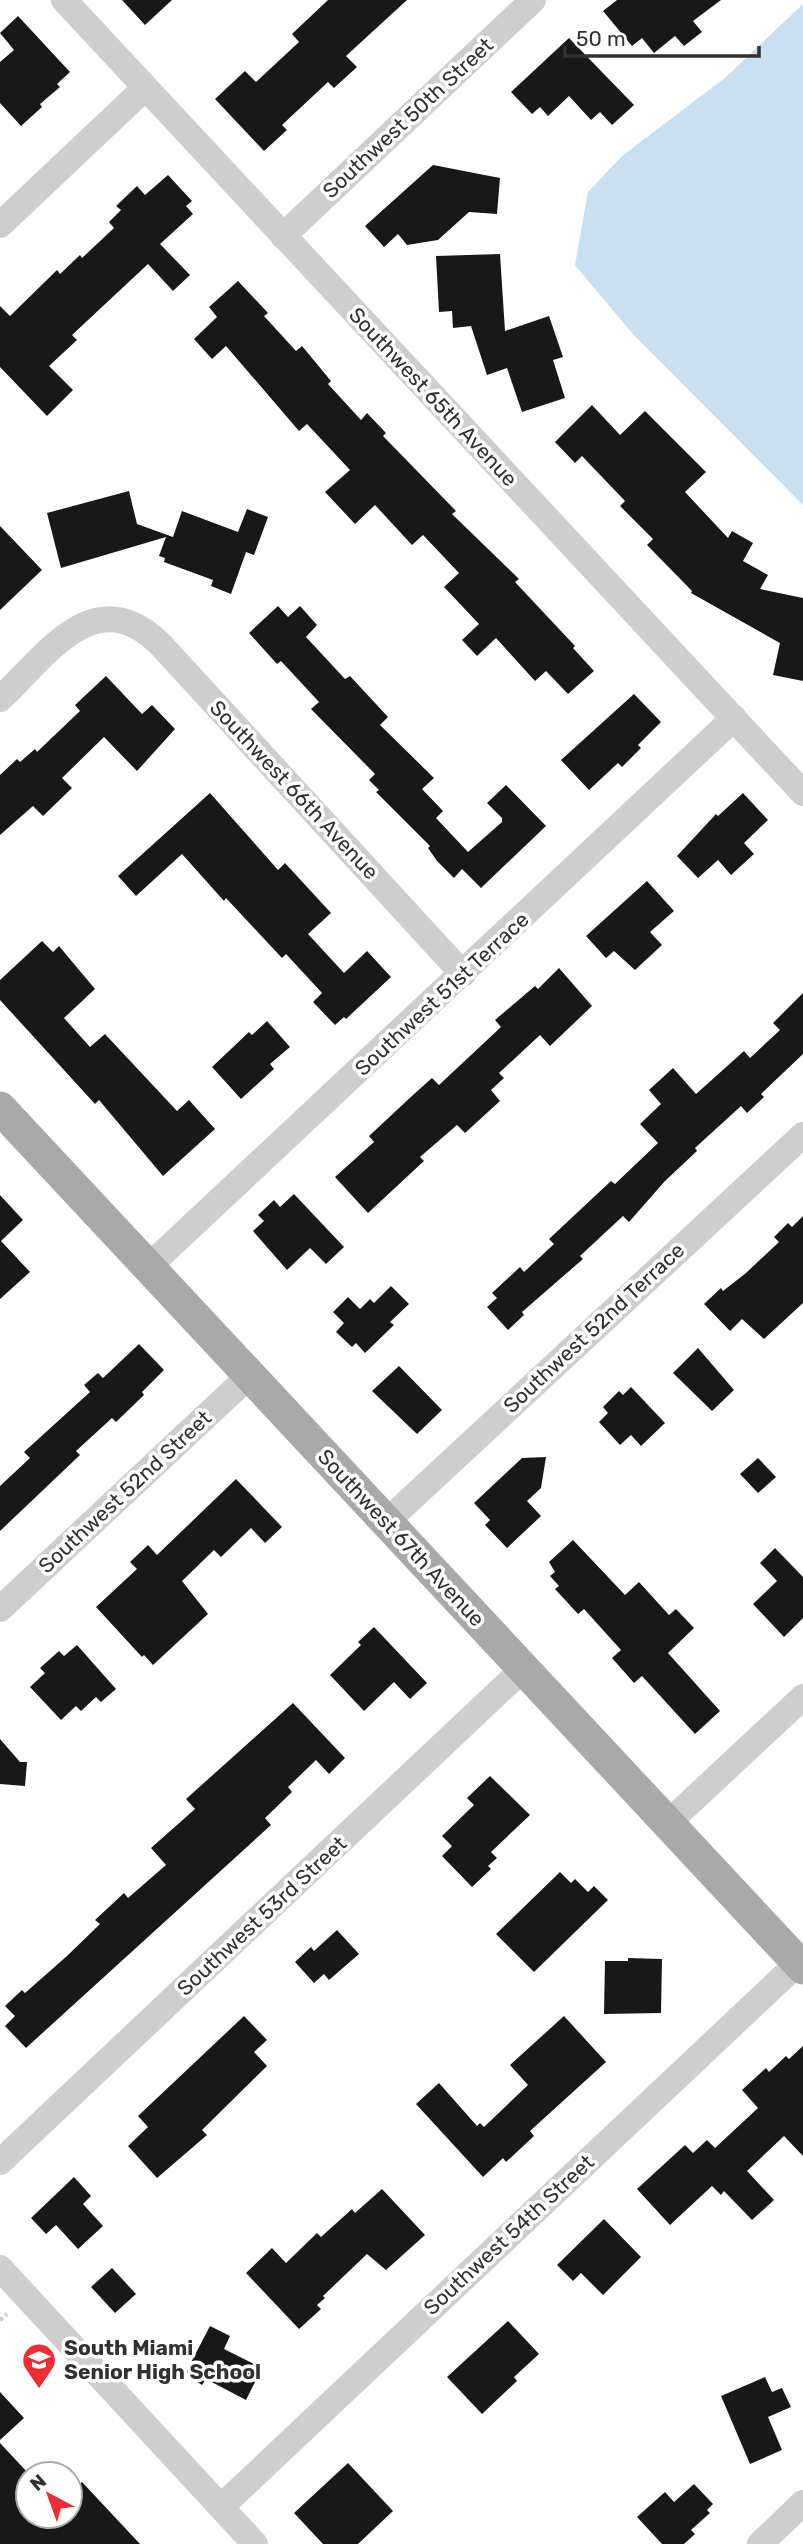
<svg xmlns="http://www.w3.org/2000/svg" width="803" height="2544" viewBox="0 0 803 2544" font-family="Rubik,sans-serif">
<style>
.water{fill:#cadfef}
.building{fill:#181818}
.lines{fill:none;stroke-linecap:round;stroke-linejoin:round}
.path{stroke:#cecece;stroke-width:4.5;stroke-dasharray:3.5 3.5;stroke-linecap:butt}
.minor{stroke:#cecece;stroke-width:26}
.major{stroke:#a9a9a9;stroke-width:33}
.labels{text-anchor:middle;stroke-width:7;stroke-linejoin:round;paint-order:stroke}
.street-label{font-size:21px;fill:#313131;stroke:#fff}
.poi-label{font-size:21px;font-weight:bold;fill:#313131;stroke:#fff;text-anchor:start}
</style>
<rect width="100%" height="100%" fill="#fff"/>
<path class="water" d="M803,4v501l-171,-172 -57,-68 13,-73 34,-36 104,-79z"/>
<g class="building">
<path d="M122,0h50l-27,25z"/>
<path d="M328,0h79l-61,56 11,11 -23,21 -6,-6 -46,43 5,5 -23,21 -49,-52 30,-28 11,11 43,-40 -7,-8z"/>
<path d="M617,0h104l-28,21 9,11 -18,14 -9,-10 -21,17 -12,-15 -10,8 -29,-35z"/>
<path d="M18,16l52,56 -13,12 3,3 -20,17 2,3 -21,19 -21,-23v-41l14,-12 -14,-17z"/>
<path d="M569,38l65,67 -22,20 -12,-13 -9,8 -22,-24 -21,20 -8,-9 -8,7 -21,-22z"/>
<path d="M433,165l67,13 -3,36 -28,-2 -31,28 -31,5 -9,-11 -14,13 -19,-21z"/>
<path d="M168,175l24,26 -6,5 7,8 -33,30 30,31 -17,16 -25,-27 -76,71 5,5 -28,26 24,24 -26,26 -47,-49v-61l10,10 47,-46 3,4 20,-19 2,3 32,-30 -5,-6 12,-12 -5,-4 21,-20 8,9z"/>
<path d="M500,254l5,77 44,-15 14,41 -10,3 12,38 -43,14 -15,-44 -20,7 -16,-49 -18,2 -1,-17 -13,1 -3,-56z"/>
<path d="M238,281l30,32 -4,3 32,35 6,-5 29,35 -3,3 33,36 6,-7 19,20 -3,3 73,75 -4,3 67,65 -4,3 60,64 -2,2 21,23 -26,23 -22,-23 -11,10 -39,-43 -19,18 -15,-16 17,-16 -35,-37 15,-14 -36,-38 -11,10 -37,-40 -20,19 -30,-32 25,-22 -43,-46 -8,7 -73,-85 -14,13 -18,-20 23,-22 -8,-10z"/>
<path d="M592,405l28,30 25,-24 61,61 -21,20 43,46 4,-7 21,12 -10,18 25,14 -8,14 43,9v83l-30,-6 7,-32 -89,-50 1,-2 -45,-46 6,-6 -33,-33 5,-5 -43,-45 -7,7 -20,-21z"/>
<path d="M129,491l8,33 36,13 9,-26 56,21 9,-23 21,8 -14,38 -8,-3 -15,42 -20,-8 2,-6 -49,-18 1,-4 -6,-2 7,-19 -105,31 -14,-55z"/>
<path d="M0,526l42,44 -42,40z"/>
<path d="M278,606l10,11 12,-11 17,19 -11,12 39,42 5,-3 38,41 -8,8 54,53 -12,11 21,22 -7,7 32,34 34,-30v-4l-15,-15 19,-18 40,41 -65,62 -19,-19 -8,9 -17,-17 -9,-13 2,-2 -54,-54 3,-2 -10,-10 6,-6 -64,-65 8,-7 -38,-41 -4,3 -28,-31z"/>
<path d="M106,676l36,38 10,-9 23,24 -38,42 -33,-34 -42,41 10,10 -29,28 -10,-10 -33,29v-60l17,-16 3,3 15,-13 2,3 43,-41 -5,-6z"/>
<path d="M634,694l27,28 -23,23 3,3 -19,19 -4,-4 -29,27 -28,-30z"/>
<path d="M210,793l68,77 7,-7 46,50 -23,21 36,39 23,-22 24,26 -45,42 -2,-2 -9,8 -22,-23 9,-9 -36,-39 -4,4 -56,-60 -2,3 -42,-47 -46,42 -18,-20z"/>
<path d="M743,793l25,27 -24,23 10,11 -23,21 -13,-15 -20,18 -21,-22 39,-42 2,2z"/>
<path d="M647,881l27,30 -24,21 12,13 -27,25 -21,-19 -8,7 -20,-22z"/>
<path d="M42,941l11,11 6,-6 36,43 -31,29 26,29 15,-13 72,77 12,-11 26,29 -52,47 -64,-76 -4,4 -95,-104v-20z"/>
<path d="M559,968l33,38 -42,40 -10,-11 -41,38 5,5 -13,12 9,11 -35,32 -8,-8 -37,32 4,4 -56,52 -33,-36 39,-35 -5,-6 44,-41 19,-17 7,7 62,-58 -6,-7 40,-34 3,3z"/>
<path d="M803,993v61l-42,40 3,3 -17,16 -6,-7 -46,42 2,3 -32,30 -36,41 -6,-6 -43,40 3,3 -61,53 2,3 -16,15 -21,-23 10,-9 -5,-5 28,-26 4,5 30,-28 -5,-5 62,-58 4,3 43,-41 -18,-19 21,-20 -12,-14 24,-22 23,26 48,-43 6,7 30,-28 -7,-7z"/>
<path d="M267,1021l23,26 -20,17 4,5 -33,30 -29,-32 37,-35 3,3z"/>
<path d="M294,1194l50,53 -18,17 -16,-16 -23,22 -34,-39 11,-10 -6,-6 16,-15 6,7z"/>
<path d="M0,1195l23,25 -22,21 29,31 -30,27z"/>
<path d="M803,1216v87l-39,36 -22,-20 -12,12 -26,-27 17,-16 2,3 23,-18 33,-31 -5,-5 14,-14 4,4z"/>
<path d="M391,1286l18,18 -19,18 4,3 -29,28 -9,-10 -4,4 -16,-15 8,-9 -11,-11 15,-15 12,12 10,-10 4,4z"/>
<path d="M139,1344l25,26 -22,22 2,3 -28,27 -4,-4 -36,33 4,4 -80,76v-45l30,-28 -6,-6 66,-60 -6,-7 14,-12 5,5z"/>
<path d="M698,1348l36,42 -22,21 -39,-38z"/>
<path d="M399,1366l43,44 -25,24 -45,-43z"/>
<path d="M631,1387l34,36 -24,23 -10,-11 -11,10 -21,-23 9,-9 -5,-6 16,-16 4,4z"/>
<path d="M546,1457l-5,31 -14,13 14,15 -34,32 -22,-23 5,-5 -16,-17 48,-45z"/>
<path d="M758,1458l18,19 -18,16 -18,-19z"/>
<path d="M236,1479l46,48 -17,16 -14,-15 -30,29 -7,-7 -32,31 26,33 -55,51 -9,-10 -2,2 -46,-50 41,-38 -7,-7 18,-17 9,10z"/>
<path d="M573,1540l52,55 14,-13 30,33 7,-6 18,19 -26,25 52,58 -25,23 -53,-58 -8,7 -22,-25 9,-8 -37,-41 -6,5 -23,-25 4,-3 -9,-10 5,-4 -6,-10z"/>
<path d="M775,1548l28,29v41l-19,19 -31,-33 24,-23 -17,-18z"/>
<path d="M374,1627l53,56 -17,16 -16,-17 -30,29 -34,-36 31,-30 -3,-3z"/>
<path d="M77,1645l39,44 -15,13 -5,-5 -15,14 -5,-5 -15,14 -31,-33 15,-14 -5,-5 19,-17 5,5z"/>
<path d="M293,1703l52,55 -16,16 -13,-14 -28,27 4,5 -27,26 6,7 -245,223 -21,-22 10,-10 -10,-10 17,-16 3,3 42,-37 33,-32 -5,-4 29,-27 4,5 38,-33 -15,-17 44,-39 -9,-10z"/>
<path d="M0,1739l20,23h7l-2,24 -25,-2z"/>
<path d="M490,1776l40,39 -39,37 6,6 -9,8 3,3 -19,18 -30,-31 10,-10 -10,-10 32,-31 -7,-7z"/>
<path d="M560,1872l11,11 4,-4 13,13 6,-6 14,14 -74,72 -38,-38z"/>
<path d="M337,1930l22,24 -30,26 -5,-6 -10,9 -19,-21 16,-15 3,4z"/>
<path d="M628,1958l34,1 -1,54 -57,1 1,-53h23z"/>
<path d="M244,2016l23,24 -13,12 13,14 -65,64 5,5 -50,43 -29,-32 20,-19 -10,-11z"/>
<path d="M564,2016l42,46 -76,69 4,5 -28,26 -3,-4 -20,19 -67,-73 23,-21 38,43 3,-3 4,4 44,-42 -18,-20z"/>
<path d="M803,2046v110l-19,-20 -37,35 27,29 -22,20 -28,-29 -3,4 -9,-9 -42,39 -33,-36 48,-44 8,8 14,-13 8,8 43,-40 -16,-18 24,-22 3,4 17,-16 3,3z"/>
<path d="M74,2177l17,19 -8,8 20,22 -25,23 -22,-24 -10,9 -15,-16z"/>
<path d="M382,2189l43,46 -39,35 -19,-16 -44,42 2,2 -8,7 4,4 -22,20 -53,-56 26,-25 14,15 31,-30 4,4 31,-28 3,4z"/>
<path d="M604,2219l37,38 -38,38 -22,-22 -8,8 -16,-16z"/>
<path d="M112,2268l24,26 -21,19 -24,-26z"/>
<path d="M508,2321l31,33 -25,23 3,4 -35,33 -35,-37z"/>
<path d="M210,2326l20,10 -6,13 38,19 -16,32 -40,-21 -4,6 -17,-11z"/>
<path d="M765,2377l7,15 10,-4 9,19 -23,10 14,33 -32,14 -29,-68z"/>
<path d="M0,2392l24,26 -24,22z"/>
<path d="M0,2443l28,30v43h42v-23l12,-11 58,62h-140z"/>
<path d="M348,2463l45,48 -35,33h-35l-29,-31z"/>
<path d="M694,2484l19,20 -6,6 3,3 -19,17 4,4 -11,10h-22l-25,-27 28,-25 9,10z"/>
</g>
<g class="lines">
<path class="path" d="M0,2320l7,-6"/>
<g class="minor">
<path d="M64,0l739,793"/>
<path d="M0,225l144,-136"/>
<path d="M283,236l250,-236"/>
<path d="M0,699c47,-44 95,-119 160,-55l303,330"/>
<path d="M148,1267l586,-549"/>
<path d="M386,1522l417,-387"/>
<path d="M0,1609l249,-233"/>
<path d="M668,1823l135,-126"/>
<path d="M0,2162l523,-493"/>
<path d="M0,2268l255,276"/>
<path d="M221,2507l577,-544"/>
<path d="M760,2544l43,-41"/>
</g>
<path class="major" d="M0,1108l803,860"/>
</g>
<defs>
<g id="school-pin" transform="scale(1.75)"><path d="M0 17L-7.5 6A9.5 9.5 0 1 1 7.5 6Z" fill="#ee2d34" stroke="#fff"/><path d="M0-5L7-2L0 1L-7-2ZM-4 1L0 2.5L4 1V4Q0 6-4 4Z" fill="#fff"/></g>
</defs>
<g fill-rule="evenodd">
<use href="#school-pin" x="39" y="2360"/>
</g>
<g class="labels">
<g class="street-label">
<text transform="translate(408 118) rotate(-43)" y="7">Southwest 50th Street</text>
<text transform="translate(433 397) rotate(47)" y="7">Southwest 65th Avenue</text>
<text transform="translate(294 790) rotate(47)" y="7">Southwest 66th Avenue</text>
<text transform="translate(442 994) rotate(-43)" y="7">Southwest 51st Terrace</text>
<text transform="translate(594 1328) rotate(-43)" y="7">Southwest 52nd Terrace</text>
<text transform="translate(125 1492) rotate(-43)" y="7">Southwest 52nd Street</text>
<text transform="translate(401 1538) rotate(47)" y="7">Southwest 67th Avenue</text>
<text transform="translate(262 1916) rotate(-43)" y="7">Southwest 53rd Street</text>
<text transform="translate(509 2235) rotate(-43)" y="7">Southwest 54th Street</text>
</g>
<g class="poi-label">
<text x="64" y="2355">South Miami<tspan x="64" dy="24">Senior High School</tspan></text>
</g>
</g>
<g transform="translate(49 2495) rotate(319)"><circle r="33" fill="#ffffff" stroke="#adadad" stroke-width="2"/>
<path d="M0-5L12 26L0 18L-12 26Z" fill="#ee2d34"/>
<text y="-10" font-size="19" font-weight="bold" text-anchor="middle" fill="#313131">N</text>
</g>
<path d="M565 46v10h194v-10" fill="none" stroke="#313131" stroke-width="3.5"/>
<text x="576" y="46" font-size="21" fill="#313131" stroke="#ffffff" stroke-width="5" paint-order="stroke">50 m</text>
</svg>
